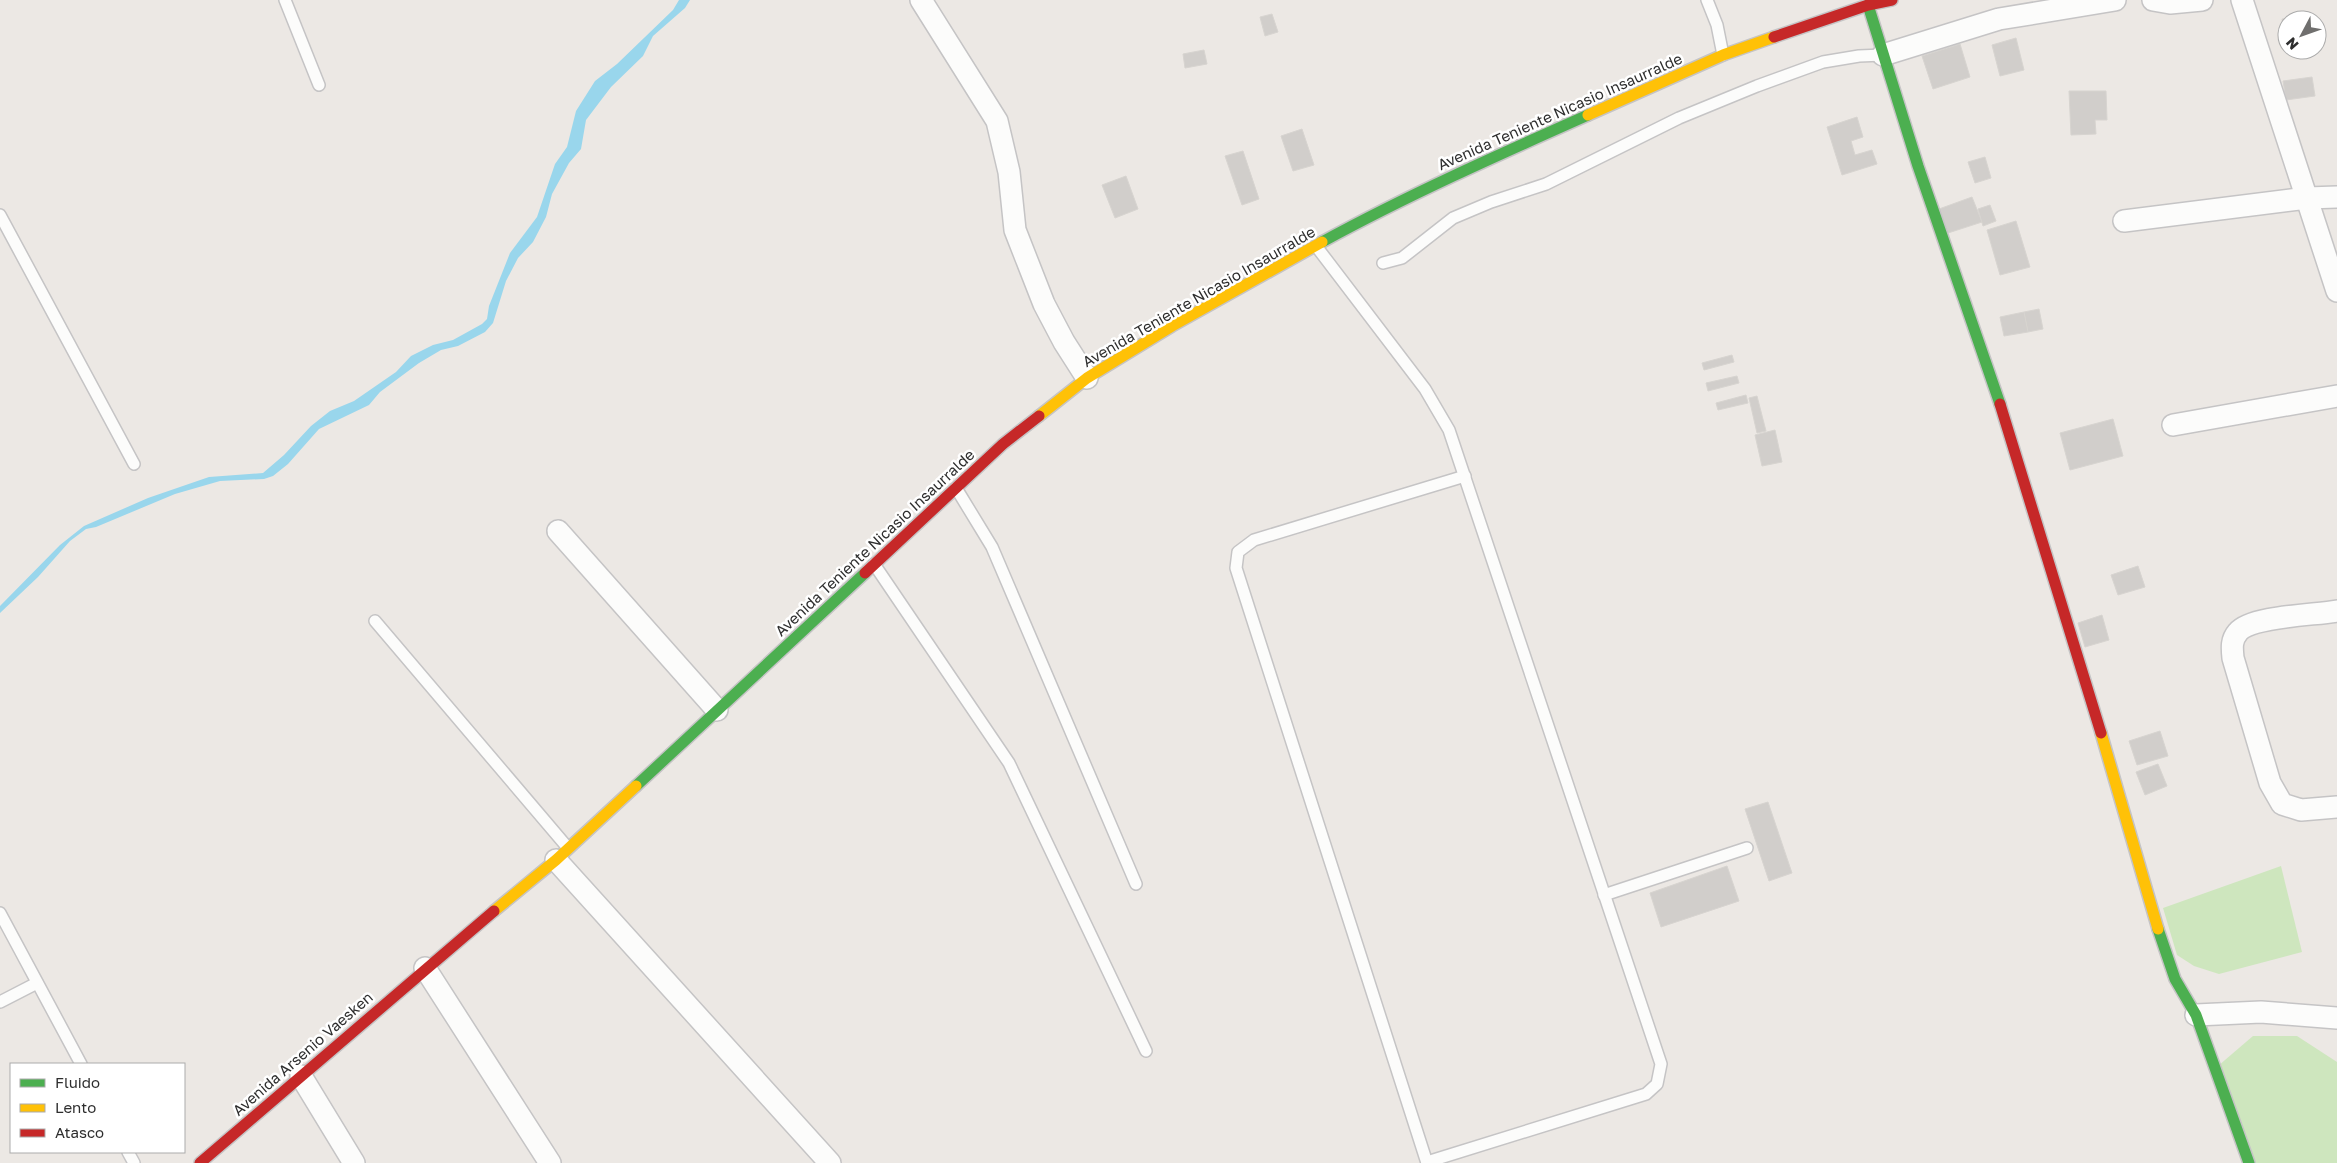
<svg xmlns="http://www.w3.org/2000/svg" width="2337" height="1163" viewBox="0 0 2337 1163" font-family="'Golos Text',sans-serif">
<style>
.green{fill:#cee6be}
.water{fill:#99d6ec}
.building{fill:#d1cecb;stroke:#d7d4d0}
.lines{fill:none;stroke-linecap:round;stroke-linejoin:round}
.lane-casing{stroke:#c5c4c5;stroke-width:14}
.street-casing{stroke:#c5c4c5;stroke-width:24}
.fast-casing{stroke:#c5c4c5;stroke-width:14}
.slow-casing{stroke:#c5c4c5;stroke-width:14}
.jam-casing{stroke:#c5c4c5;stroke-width:14}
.lane{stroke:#fcfcfb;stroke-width:11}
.street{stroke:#fcfcfb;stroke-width:21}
.fast{stroke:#4caf50;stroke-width:11}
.slow{stroke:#ffc107;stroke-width:11}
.jam{stroke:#c62828;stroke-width:11}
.labels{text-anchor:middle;stroke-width:5;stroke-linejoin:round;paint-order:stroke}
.street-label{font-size:15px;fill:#2e2e2e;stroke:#fff}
</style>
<rect width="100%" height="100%" fill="#ece8e4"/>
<g class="green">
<path d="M2281,866l21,86 -83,22 -25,-8 -17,-11 -14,-47z"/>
<path d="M2253,1036h44l40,26v101h-84l-35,-97z"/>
</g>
<path class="water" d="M679,0h11l-5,8 -32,28 -10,20 -32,31 -25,33 -5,29 -12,14 -17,31 -6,23 -13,25 -15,16 -12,23 -13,42 -8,9 -27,14 -17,4 -22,13 -39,29 -11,13 -50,24 -31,35 -15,12 -9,3 -44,2 -45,13 -79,33 -10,2 -16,12 -32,36 -38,36v-7l60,-61 24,-19 64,-28 61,-21 54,-4 21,-18 27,-29 19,-15 24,-10 42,-29 15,-16 22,-11 20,-5 29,-16 5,-5 2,-13 21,-53 27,-36 18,-53 12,-17 9,-36 19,-30 22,-17 56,-54z"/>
<g class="building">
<path d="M1272,14l6,18 -13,4 -5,-19z"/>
<path d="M2291,18l-4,2v16l-3,1 -2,-18z"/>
<path d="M2016,38l8,32 -24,6 -8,-31z"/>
<path d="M1960,44l10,33 -37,12 -11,-33z"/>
<path d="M1204,50l3,14 -22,4 -2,-14z"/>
<path d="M2312,77l3,19 -29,4 -3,-19z"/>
<path d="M2069,91h37l1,29h-12l1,14 -25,1z"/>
<path d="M1857,117l6,20 -12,4 4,14 17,-5 5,14 -35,11 -15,-48z"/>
<path d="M1302,129l12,36 -21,6 -12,-35z"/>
<path d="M1243,151l16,48 -17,6 -17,-49z"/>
<path d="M1985,157l6,21 -16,5 -7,-21z"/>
<path d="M1126,176l12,33 -23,9 -13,-33z"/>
<path d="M1972,197l10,25 -34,11 -9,-24z"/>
<path d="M1990,205l6,16 -13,5 -5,-17z"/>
<path d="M2016,221l14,46 -30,8 -13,-45z"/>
<path d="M2039,309l4,20 -15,3 -4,-20z"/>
<path d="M2024,312l4,20 -24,4 -4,-19z"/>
<path d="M1732,355l2,7 -30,8 -2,-7z"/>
<path d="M1737,376l2,7 -31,8 -2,-8z"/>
<path d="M1746,395l2,8 -30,7 -2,-7z"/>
<path d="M1757,396l9,35 -9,2 -8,-35z"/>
<path d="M2113,419l10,37 -53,14 -10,-37z"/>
<path d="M1775,430l7,32 -20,4 -7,-31z"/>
<path d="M2138,566l7,21 -27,8 -7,-20z"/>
<path d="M2102,615l7,25 -24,7 -7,-24z"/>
<path d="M2160,731l8,25 -31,9 -8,-24z"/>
<path d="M2158,764l9,22 -22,9 -9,-23z"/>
<path d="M1768,802l24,71 -23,8 -24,-72z"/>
<path d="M1727,866l12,35 -78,26 -11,-34z"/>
</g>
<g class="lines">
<g class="lane-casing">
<g id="lane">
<path d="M285,0l34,85"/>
<path d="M1707,0l10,25 6,30"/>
<path d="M0,215l134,249"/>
<path d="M1316,246l109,143 24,41 212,634 -4,20 -11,10 -219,68"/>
<path d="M1383,263l19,-5 51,-40 38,-16 55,-18 133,-66 78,-32 66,-24 36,-6 24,-1"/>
<path d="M956,488l36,59 144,337"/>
<path d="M874,564l135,199 137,288"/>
<path d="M375,621l193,227"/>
<path d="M1604,895l143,-47"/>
<path d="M0,913l81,151"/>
<path d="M0,1002l37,-19"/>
<path d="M128,1152l6,11"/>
<path d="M1427,1163l-191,-595 2,-16 16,-12 211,-64"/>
</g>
</g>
<g class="street-casing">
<g id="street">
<path d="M921,0l76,121 12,51 6,58 29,74 20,38 23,36"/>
<path d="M2153,0l17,3 32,-3"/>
<path d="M2242,0l95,291"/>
<path d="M1883,55l116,-36 116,-19"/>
<path d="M2124,221l183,-23 30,-1"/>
<path d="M2173,425l164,-29"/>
<path d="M558,531l159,179"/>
<path d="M2337,611c-22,4 -86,5 -99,21 -7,8 -6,16 -5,26l37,125 12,21 19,6 36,-3"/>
<path d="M556,860l274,303"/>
<path d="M425,968l125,195"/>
<path d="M2196,1015l65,-3 76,6"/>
<path d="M301,1076l53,87"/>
</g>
</g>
<g class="fast-casing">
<g id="fast">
<path d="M1868,5l50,161 82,238"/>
<path d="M1322,242c86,-47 176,-87 266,-127"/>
<path d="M636,786l229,-213"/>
<path d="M2158,929l17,50 21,36 53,148"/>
</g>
</g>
<g class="slow-casing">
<g id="slow">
<path d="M1588,115l135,-60 51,-18"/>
<path d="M1039,416l48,-38 85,-52 150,-84"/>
<path d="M2101,733l57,196"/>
<path d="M494,911l62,-51 80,-74"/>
</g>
</g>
<g class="jam-casing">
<g id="jam">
<path d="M1774,37l94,-32 24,-5"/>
<path d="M2000,404l101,329"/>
<path d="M865,573l138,-129 36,-28"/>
<path d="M200,1163l294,-252"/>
</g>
</g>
<use href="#lane" class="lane"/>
<use href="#street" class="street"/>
<use href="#fast" class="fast"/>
<use href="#slow" class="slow"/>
<use href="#jam" class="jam"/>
</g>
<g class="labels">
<g class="street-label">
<text transform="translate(1560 112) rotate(-24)" y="5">Avenida Teniente Nicasio Insaurralde</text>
<text transform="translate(1199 297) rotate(-30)" y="5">Avenida Teniente Nicasio Insaurralde</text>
<text transform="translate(875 543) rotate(-43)" y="5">Avenida Teniente Nicasio Insaurralde</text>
<text transform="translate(303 1054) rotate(-41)" y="5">Avenida Arsenio Vaesken</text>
</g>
</g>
<rect x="10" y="1063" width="175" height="90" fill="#ffffff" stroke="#ababab"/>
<rect x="20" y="1079" width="25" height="8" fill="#4caf50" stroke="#ababab"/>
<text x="55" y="1088" font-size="15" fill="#2e2e2e">Fluido</text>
<rect x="20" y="1104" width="25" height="8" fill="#ffc107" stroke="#ababab"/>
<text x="55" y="1113" font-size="15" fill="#2e2e2e">Lento</text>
<rect x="20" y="1129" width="25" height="8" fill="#c62828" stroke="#ababab"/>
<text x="55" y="1138" font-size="15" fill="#2e2e2e">Atasco</text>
<g transform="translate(2302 35) rotate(229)"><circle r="24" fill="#ffffff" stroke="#ababab"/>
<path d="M0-4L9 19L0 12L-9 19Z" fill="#706f6e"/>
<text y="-8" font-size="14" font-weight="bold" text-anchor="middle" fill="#2e2e2e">N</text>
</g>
</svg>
